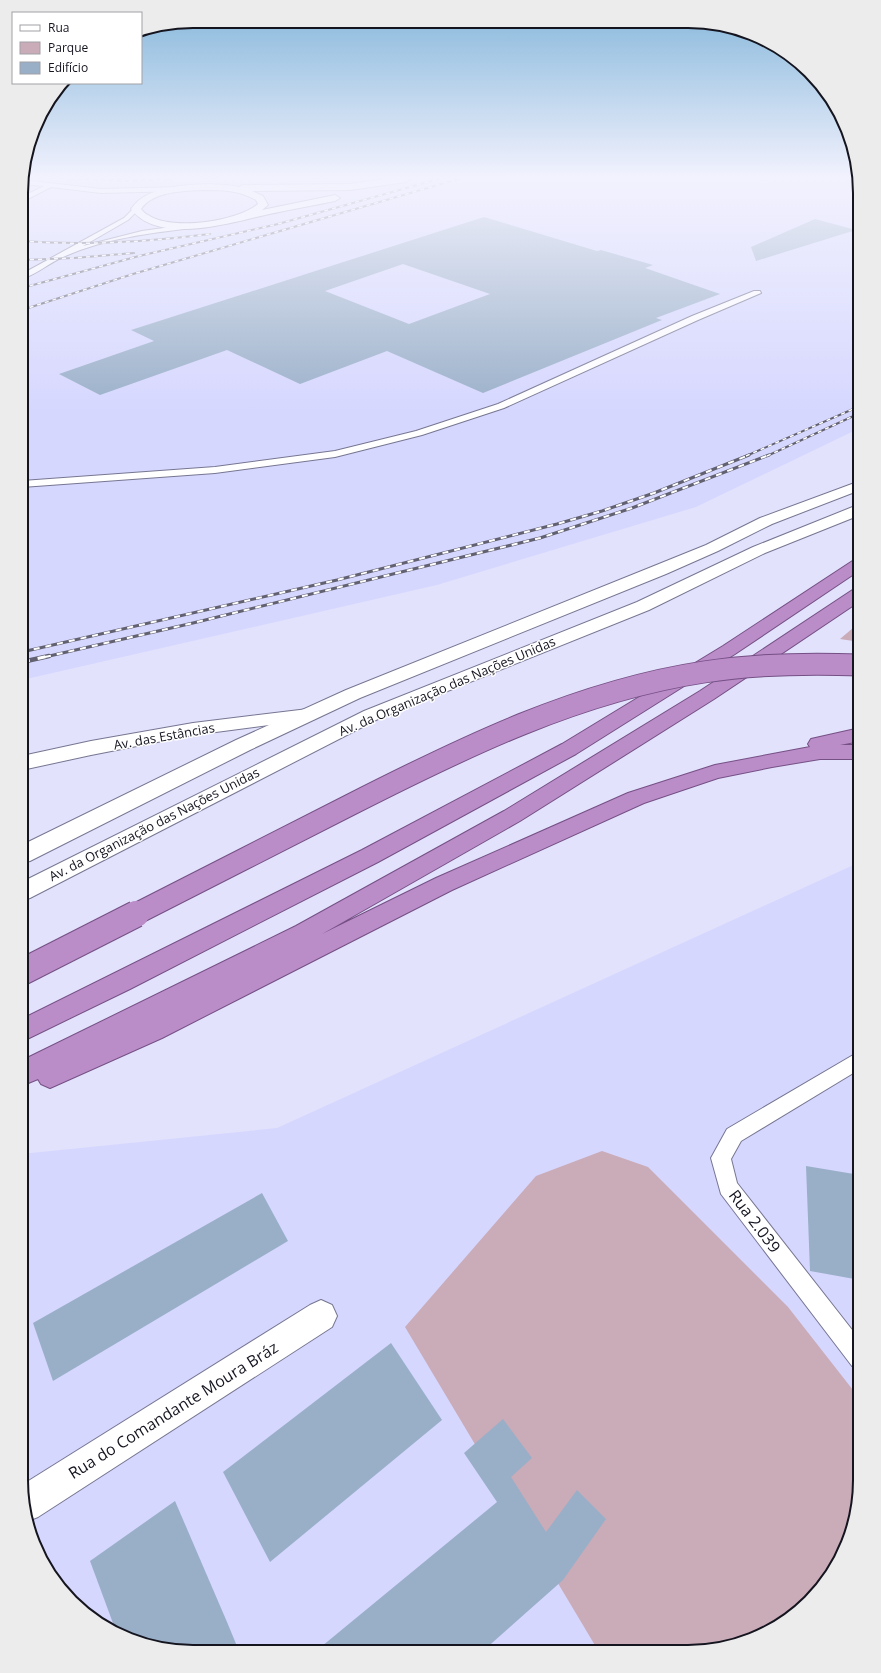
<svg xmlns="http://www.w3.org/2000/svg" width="881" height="1673" viewBox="0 0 881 1673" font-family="'Open Sans',sans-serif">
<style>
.built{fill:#d6d7fe}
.green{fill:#caabb8}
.building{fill:#99afc8;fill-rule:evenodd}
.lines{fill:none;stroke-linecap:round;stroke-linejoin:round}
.service-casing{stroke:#767692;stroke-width:2}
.minor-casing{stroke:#767692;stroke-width:2}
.tertiary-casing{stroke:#767692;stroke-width:2}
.secondary-casing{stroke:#767692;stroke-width:2}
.trunk-casing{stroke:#755085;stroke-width:2}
.service{fill:#fff;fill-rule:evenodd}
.minor{fill:#fff;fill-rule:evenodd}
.tertiary{fill:#fff;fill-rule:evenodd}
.secondary{fill:#fff;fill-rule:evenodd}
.trunk{fill:#ba8cc8;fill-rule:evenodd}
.rail-far2-casing{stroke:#616171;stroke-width:2}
.rail-far1-casing{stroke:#616171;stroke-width:3}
.rail-casing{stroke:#616171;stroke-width:4.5}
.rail-far2{stroke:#fff;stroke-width:1.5;stroke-dasharray:4;stroke-linecap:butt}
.rail-far1{stroke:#fff;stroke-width:2;stroke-dasharray:6;stroke-linecap:butt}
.rail{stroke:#fff;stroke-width:3;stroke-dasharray:8;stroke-linecap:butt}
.trunk-bridge-far1-casing{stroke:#755085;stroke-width:23;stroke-linecap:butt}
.trunk-bridge-casing{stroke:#755085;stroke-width:28;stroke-linecap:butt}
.trunk-bridge-far1{stroke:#ba8cc8;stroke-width:21}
.trunk-bridge{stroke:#ba8cc8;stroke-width:26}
.labels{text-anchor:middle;stroke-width:3;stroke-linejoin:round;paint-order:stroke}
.street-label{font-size:13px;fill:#151520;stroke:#fff}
.near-street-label{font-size:16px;fill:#151520;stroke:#fff}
.rim{fill:none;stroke:#151520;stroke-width:2}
</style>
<rect width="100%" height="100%" fill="#e2e2fc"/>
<g class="built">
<path d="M22,177h835l3,16v235l-164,79 -259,78 -415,95z"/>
<path d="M860,862v629l-13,55 -23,39 -40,38 -41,20 -55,9 -518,-2 -53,-16 -37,-25 -30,-34 -20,-40 -9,-55v-326l256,-26z"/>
</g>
<g class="green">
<path d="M860,622v20l-20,-3z"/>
<path d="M602,1151l46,16 140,140 72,92v92l-13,55 -23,39 -40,38 -41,20 -55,9h-89l-194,-325 131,-151z"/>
</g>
<g class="building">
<path d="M484,217l113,34 4,-1 52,15 -8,3 75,26 -64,24 6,2 -179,73 -96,-42 -87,33 -73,-34 -127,45 -41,-21 95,-33 -23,-11zM403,264l87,30 -81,30 -84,-33z"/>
<path d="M815,219l41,11 -100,31 -5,-14z"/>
<path d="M806,1166l54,9v105l-50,-9z"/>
<path d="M262,1193l26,48 -235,140 -20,-58z"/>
<path d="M391,1343l51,77 -172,142 -47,-90z"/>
<path d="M503,1419l29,39 -21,19 35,55 31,-42 29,29 -43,61 -80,71h-167l181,-149 -33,-49z"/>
<path d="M175,1501l52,121 12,29 -69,-1 -53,-16 -27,-73z"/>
</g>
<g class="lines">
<g class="service-casing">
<g id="service">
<path d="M22,180l79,9 81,-2 3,2 -3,2 -81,2 -50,-6 -29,15v-5l22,-11 -22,-2z"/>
<path d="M134,208l5,1 -11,11 -45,26 59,-15 50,-7 3,2 -3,2c-43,5 -89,11 -129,29 -14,6 -26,17 -41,22v-5l102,-56z"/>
<path d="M754,291h6l1,2 -63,27 -194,88 -82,27 -87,22 -120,16 -193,14v-6l193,-14 120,-16 81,-20 82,-27 194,-88z"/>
<path d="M860,1051v18l-119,72 -10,18 6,24 123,157v29l-8,-3 -131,-172 -10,-36 16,-29z"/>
</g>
</g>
<g class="minor-casing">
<g id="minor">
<path d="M399,177h10l1,2 -4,3 -56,8 -98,1 11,5 5,9 -6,5 73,-15 5,3 -5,3c-29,6 -59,11 -87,18 -33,8 -93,22 -117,-10 3,-4 6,-8 11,-11 22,-15 72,-16 97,-11l4,-2 107,-1zM203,190c19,0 36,0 53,10l2,4c-21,18 -87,27 -110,11 -3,-1 -5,-4 -7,-6 12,-18 43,-18 62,-19z"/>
<path d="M321,1300l11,5 5,11 -5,11 -294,190 -10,4 -6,-36 288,-180z"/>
</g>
</g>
<g class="tertiary-casing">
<path id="tertiary" d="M308,709l7,2 3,4 -3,4 -122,16 -102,20 -69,15v-14l69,-15 102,-18z"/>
</g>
<g class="secondary-casing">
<g id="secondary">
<path d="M860,481v9l-88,34 -54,27 -52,23 -306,124 -110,52 -220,111 -8,2v-18l214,-105 110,-50 308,-124 52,-21 54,-27z"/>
<path d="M860,504v11l-95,38 -116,57 -271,109 -348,179 -8,3v-19l342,-171 273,-109 116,-55z"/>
</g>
</g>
<g class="trunk-casing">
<g id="trunk">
<path d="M860,558v12l-125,84 -159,100 -198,108 -248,127 -109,53 1,-23 340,-169 200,-106 161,-98 131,-86z"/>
<path d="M860,588v13l-146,98 -194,122 -198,113 114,-56 192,-85 87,-28 95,-18 -2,-3 3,-5 49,-11v13l-20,4h20v14h-40l-48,8 -54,11 -74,25 -192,87 -290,148 -112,50 -9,-4 -3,-5 -17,7v-25l275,-135 208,-115 196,-120 154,-102z"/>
</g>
</g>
<use href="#service" class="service"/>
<use href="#minor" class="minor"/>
<use href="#tertiary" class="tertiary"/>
<use href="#secondary" class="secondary"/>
<use href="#trunk" class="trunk"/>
<g class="rail-far2-casing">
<g id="rail-far2">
<path d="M41,177l87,4 65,-4"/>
<path d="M22,241c63,5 125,1 188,-7"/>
<path d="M22,260l52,-2 60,-5"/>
<path d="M22,288l117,-32 139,-32 164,-46"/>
<path d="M22,310l111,-36 332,-97"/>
<path d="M746,456l114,-50"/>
<path d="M767,456l93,-43"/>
</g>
</g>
<g class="rail-far1-casing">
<g id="rail-far1">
<path d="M22,652l315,-72 220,-56 45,-13 52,-18 95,-38"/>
<path d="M45,657l148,-34 347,-85 92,-30 137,-53"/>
</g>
</g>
<g class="rail-casing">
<path id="rail" d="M22,662l27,-6"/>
</g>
<use href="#rail-far2" class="rail-far2"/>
<use href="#rail-far1" class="rail-far1"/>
<use href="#rail" class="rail"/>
<g class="trunk-bridge-far1-casing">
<path id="trunk-bridge-far1" d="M134,915c72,-37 144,-73 216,-110 112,-57 228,-114 354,-133 51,-8 104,-9 156,-7"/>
</g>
<g class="trunk-bridge-casing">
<path id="trunk-bridge" d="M22,972l114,-58"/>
</g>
<use href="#trunk-bridge-far1" class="trunk-bridge-far1"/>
<use href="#trunk-bridge" class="trunk-bridge"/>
</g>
<linearGradient id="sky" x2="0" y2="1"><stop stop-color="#84b6da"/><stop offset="0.43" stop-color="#f2f2fe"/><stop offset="1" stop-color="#f2f2fe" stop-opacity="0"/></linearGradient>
<rect width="881" height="412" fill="url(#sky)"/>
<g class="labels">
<g class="street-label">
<text transform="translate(447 686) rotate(-23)" y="5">Av. da Organização das Nações Unidas</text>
<text transform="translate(164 736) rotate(-10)" y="5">Av. das Estâncias</text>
<text transform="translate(154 824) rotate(-27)" y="5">Av. da Organização das Nações Unidas</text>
</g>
<g class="near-street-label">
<text transform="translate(755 1221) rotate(53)" y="6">Rua 2.039</text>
<text transform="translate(173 1410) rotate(-32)" y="6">Rua do Comandante Moura Bráz</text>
</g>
</g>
<path d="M0 0H881V1673H0ZM193 28H688A165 165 0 0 1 853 193V1480A165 165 0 0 1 688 1645H193A165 165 0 0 1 28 1480V193A165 165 0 0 1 193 28Z" fill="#ececed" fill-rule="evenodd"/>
<path class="rim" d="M193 28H688A165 165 0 0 1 853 193V1480A165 165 0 0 1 688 1645H193A165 165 0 0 1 28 1480V193A165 165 0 0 1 193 28Z"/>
<rect x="12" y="12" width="130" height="72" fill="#ffffff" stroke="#a1a1a6"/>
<rect x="20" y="25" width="20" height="6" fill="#ffffff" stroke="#a1a1a6"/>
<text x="48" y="32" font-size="12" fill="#151520">Rua</text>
<rect x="20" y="42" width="20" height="12" fill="#caabb8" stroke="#a1a1a6"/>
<text x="48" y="52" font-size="12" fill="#151520">Parque</text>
<rect x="20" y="62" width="20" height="12" fill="#99afc8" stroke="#a1a1a6"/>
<text x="48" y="72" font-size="12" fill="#151520">Edifício</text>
</svg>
